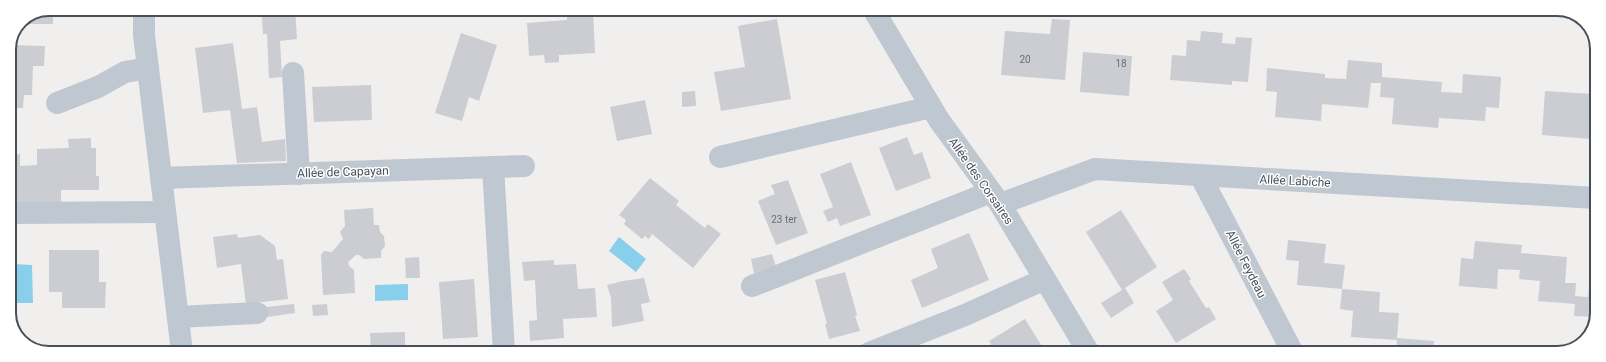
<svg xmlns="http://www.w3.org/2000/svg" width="1606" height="362" viewBox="0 0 1606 362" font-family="Roboto,sans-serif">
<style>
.water{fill:#89cfec}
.building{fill:#cbcdd3}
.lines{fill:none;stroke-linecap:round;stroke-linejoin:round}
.minor{stroke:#bfc7d0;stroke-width:22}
.labels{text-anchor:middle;stroke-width:3;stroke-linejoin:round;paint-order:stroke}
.number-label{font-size:10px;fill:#676f7a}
.street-label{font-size:12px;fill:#46505c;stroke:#fff}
.rim{fill:none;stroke:#46505c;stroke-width:2}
</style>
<rect width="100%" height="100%" fill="#f1eeee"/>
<g class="water">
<path d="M619,237l27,22 -10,13 -27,-21z"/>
<path d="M12,264l20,1 1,38h-16l-2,-2 -2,-10 3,-5 -4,-2z"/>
<path d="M408,284v16l-33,1v-16z"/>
</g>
<g class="building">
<path d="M49,9h8v3h-4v12h-34l2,-3z"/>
<path d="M278,9h17l2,30 -17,2 2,36 -13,1 -2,-44h-4l-1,-17 16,-1z"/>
<path d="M567,9h26l2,44 -36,2v7l-14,1 -1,-8 -15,1 -2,-33 40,-3z"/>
<path d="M777,19l14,80 -70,12 -7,-39 31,-5 -7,-41z"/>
<path d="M1052,19l18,1 -5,60 -64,-5 4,-44 45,3z"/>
<path d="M1201,31l22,2 -1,10 13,1 1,-7 16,1 -4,44 -16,-1v4l-62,-5 2,-25 14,1 1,-16 13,1z"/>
<path d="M461,33l36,12 -18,56 -10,-4 -7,24 -27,-8z"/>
<path d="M233,43l9,66 15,-2 5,35 23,-3 1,22 -49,2 -7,-53 -27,3 -8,-65z"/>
<path d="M11,45l34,1 -1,20h-11l-1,29h-8l-1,13h-14v-59z"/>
<path d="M1083,52l49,4 -3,40 -49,-4z"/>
<path d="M1348,60l34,3v14l60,5 -1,10 21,1 1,-19 38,3 -2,31 -13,-1 -1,14 -46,-3 -1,10 -46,-4 2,-26 -14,-1 1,-14h-10l-3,25 -46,-4 -1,17 -46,-4 2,-25 -11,-1 1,-23 58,6v4l21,1z"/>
<path d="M371,85l1,35 -58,2 -2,-35z"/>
<path d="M695,91l1,15 -14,1v-15z"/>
<path d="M1545,91l48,3 -3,45 -48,-4z"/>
<path d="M645,100l7,34 -35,7 -7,-34z"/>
<path d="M907,137l7,18 8,-3 9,26 -35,13 -17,-43z"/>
<path d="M91,138v10h5v28h3v14h-38v14h-52v-49l11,-1v12l17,-1v-16l32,-1 -1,-9z"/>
<path d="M851,162l20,53 -31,11 -3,-8 -9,4 -5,-11 10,-4 -13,-33z"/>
<path d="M650,178l29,23 -3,4 29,23 3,-4 13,10 -28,34 -41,-34 -3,5 -4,-3 -3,3 -18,-15 2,-4 -7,-5z"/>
<path d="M788,180l20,53 -32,12 -18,-44 17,-7 -4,-9z"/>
<path d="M373,208l1,17h5l1,7 4,4 1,10 -4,5v7l-17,1 -5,-4h-3l-8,7 1,4 5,4 1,23 -32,2 -2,-40 3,-4 8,1 11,-13 -3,-7 4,-5h1l-1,-17z"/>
<path d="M1121,210l36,57 -32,21 9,15 -23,15 -10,-15 21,-13 -36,-58z"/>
<path d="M969,233l20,47 -67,28 -11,-28 27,-12 -7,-19z"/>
<path d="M237,234l1,4 22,-3 15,11 2,14 6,-1 5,40 -42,5 -5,-40 -24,4 -4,-31z"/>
<path d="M1288,240l38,4 -2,19 21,2 -3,24 -45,-4 2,-24 -13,-1z"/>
<path d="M1475,241l47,4 -1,8 46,4 -2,26h11l-1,13 13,1 2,-27 6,1v46l-22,-1 1,-12 -37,-3 2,-20 -21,-2 1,-9 -22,-1 -1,20 -38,-3 2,-28 12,1z"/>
<path d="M49,250h50v32h7l-1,26h-43v-16h-13z"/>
<path d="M772,254l4,13 -22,6 -3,-14z"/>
<path d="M419,257l1,21h-14l-1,-20z"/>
<path d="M554,260v5l22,-1 2,25 17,-1 2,29 -34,2 1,19 -34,3 -1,-20 8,-1 -2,-40 -11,1 -2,-19z"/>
<path d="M1184,269l7,10 -2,2 17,27 3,-1 7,12 -40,24 -20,-32 17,-11 -11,-18z"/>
<path d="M845,272l12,43 -2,1 5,15 -31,8 -4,-15h2l-12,-44z"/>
<path d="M644,278l6,24 -9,2 3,17 -32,6 -1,-29 -4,-13 16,-4z"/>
<path d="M474,279l4,58 -35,2 -4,-57z"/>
<path d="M1342,289l38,3 -1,20 20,1 -2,25 37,3 -1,12h-37l1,-13 -46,-3 2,-26 -13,-2z"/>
<path d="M294,304l1,9 -28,4 -1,-10z"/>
<path d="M327,304l1,11 -15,1 -1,-11z"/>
<path d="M1025,319l21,34h-50l-7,-12z"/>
<path d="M405,332v20h-34l-1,-19z"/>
<path d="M811,347l2,6h-17l-1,-2z"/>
<path d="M1181,347l4,6h-14z"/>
</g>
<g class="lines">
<g class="minor">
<path d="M144,9v26l38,317"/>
<path d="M873,9l66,111 61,84 89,149"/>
<path d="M293,73l6,101"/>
<path d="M57,103l41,-16 27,-15 23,-4"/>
<path d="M720,157l211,-50"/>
<path d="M493,167l11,185"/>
<path d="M1200,175l93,178"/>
<path d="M161,178l363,-12"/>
<path d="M1000,204l95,-35 501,29"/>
<path d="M9,213l156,-1"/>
<path d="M752,286l239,-94"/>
<path d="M178,317l79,-4"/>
<path d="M869,353l96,-38 80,-36"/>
</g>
</g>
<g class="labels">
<g class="number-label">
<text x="1025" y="63">20</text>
<text x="1121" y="67">18</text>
<text x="784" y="223">23 ter</text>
</g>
<g class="street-label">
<text transform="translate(343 172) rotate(-2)" y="4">Allée de Capayan</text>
<text transform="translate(981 181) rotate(55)" y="4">Allée des Corsaires</text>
<text transform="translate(1295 181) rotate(3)" y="4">Allée Labiche</text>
<text transform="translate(1246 264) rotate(63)" y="4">Allée Feydeau</text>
</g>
</g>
<path d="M0 0H1606V362H0ZM49 16H1557A33 33 0 0 1 1590 49V313A33 33 0 0 1 1557 346H49A33 33 0 0 1 16 313V49A33 33 0 0 1 49 16Z" fill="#fff" fill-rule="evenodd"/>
<path class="rim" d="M49 16H1557A33 33 0 0 1 1590 49V313A33 33 0 0 1 1557 346H49A33 33 0 0 1 16 313V49A33 33 0 0 1 49 16Z"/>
</svg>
